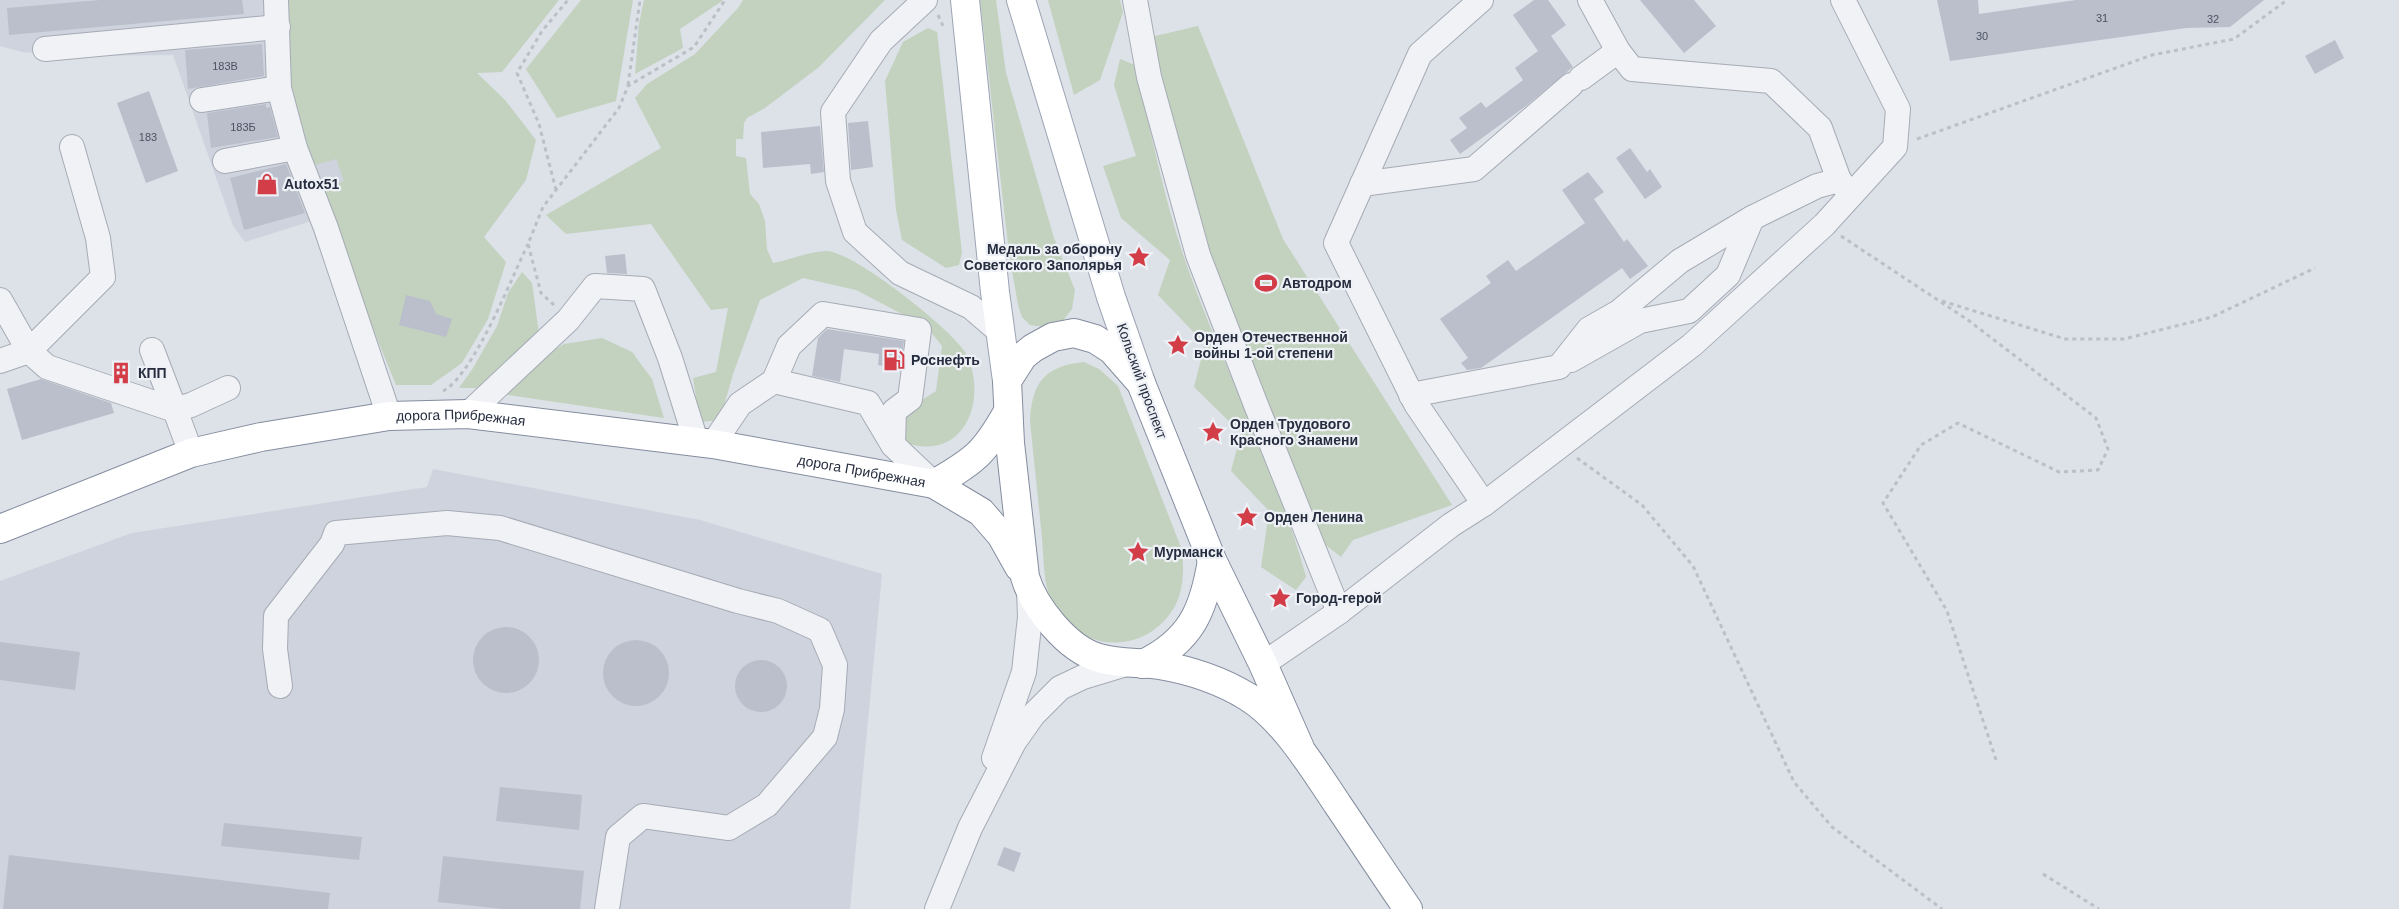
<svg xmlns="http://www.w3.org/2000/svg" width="2399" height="909" viewBox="0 0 2399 909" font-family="Helvetica,sans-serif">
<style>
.built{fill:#cfd3dd}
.green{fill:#c2d2be}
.building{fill:#babfcb}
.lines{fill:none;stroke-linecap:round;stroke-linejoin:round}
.minor-casing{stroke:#a6abb5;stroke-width:26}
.major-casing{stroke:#9ca4b4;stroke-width:30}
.highway-casing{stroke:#848d9f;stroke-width:30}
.path{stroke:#bbbfc6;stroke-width:3;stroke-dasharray:4 4;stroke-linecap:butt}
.minor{stroke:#f0f2f6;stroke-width:24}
.major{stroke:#fff;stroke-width:28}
.highway{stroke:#fff;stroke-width:28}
.labels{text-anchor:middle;stroke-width:4.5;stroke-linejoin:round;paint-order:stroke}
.number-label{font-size:11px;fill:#4b5262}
.poi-label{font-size:14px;font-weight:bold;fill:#262d3f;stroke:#edf0f5;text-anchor:start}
.street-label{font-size:14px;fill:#262d3f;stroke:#edf0f5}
</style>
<rect width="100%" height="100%" fill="#dde1e8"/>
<g class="built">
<path d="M0,0h279l66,181 -18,35 -82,26 -12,-16 -60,-171 -94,1 -57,-4 -22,-6z"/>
<path d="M433,469l267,51 182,54 -32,335h-850v-328l132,-48 295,-46z"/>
</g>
<g class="green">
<path d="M279,0h280l-57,72 -25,1 28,27 31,40 -10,40 -42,57 22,25 -18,57 -26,44 -31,22h-35l-69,-169 -8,-25 25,-10 -8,-22 -25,7 -24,-65z"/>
<path d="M581,0h52l-17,101 -59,17 -31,-49z"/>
<path d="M644,0h78v1l-42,28 3,19 -48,26 4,-50z"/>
<path d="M743,0h142l-66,67 -54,41 -18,10 -3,5 -1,16h-7v17l10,2 4,36 9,10 6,17 2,28 6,14c17,-3 35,-11 52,-12 26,-2 126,78 140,101 15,26 13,69 -13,87 -14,9 -31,10 -47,3 -13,-28 10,-37 31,-51l6,-45 -15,-19 -71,-37 -53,-12 -43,22 -27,74 -13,46 -20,2 -7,-44 23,-6 12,-64 -17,2 -60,-86 -85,10 -20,-19 115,-67 -26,-50 12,-14 48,-30 43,-46z"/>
<path d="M980,0h16l10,73 48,165 21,52 -3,19 -10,13 -18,5 -14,-2 -8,-8 -4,-12 -9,-52z"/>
<path d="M1048,0h72l3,12 -23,68 -26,15z"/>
<path d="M1198,26l85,213 169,266 -99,35 -12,17 -19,-15 -110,-279 -61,-226z"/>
<path d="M928,28l9,4 25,221 -3,12 -13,3 -44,-28 -6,-30 -11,-129 18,-39z"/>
<path d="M1120,59l15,6c16,66 29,136 52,201 37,104 90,204 119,311l-10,13 -35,-23 8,-56 -38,-40 10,-38 -47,-46 11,-43 -47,-49 12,-35 -49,-42 -18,-52 33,-10 -22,-71z"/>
<path d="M522,272l10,11 7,51 -51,54h-29l14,-20 24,-42 11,-33z"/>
<path d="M602,338l30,14 20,27 12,39 -169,-25 40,-31 29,-18z"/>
<path d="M1084,362l15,7 19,17 64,164c2,18 2,39 -7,56 -28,50 -96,48 -122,-2 -10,-19 -9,-44 -11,-66 -4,-39 -8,-78 -12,-117 2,-39 15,-55 54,-59z"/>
</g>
<g class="building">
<path d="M100,0h142l2,14 -235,21 -2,-27z"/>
<path d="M1534,0h14l18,25 -15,11 22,31 -47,39 -66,48 -10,-14 17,-12 -8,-10 22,-16 5,6 37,-28 -8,-12 23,-17 -25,-36z"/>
<path d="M1640,0h54l22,26 -32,27z"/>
<path d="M1937,0h41l1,14 97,-14h188l-34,27 -44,1 -236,33z"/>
<path d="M2335,40l9,18 -29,16 -10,-18z"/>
<path d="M262,44l2,32 -76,13 -3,-39z"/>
<path d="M149,91l29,80 -32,12 -29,-80z"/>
<path d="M266,104v4l4,-1 8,30 -67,11 -4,-35z"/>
<path d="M868,121l5,46 -22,3 -3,-47z"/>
<path d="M820,126l4,46 -13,2 -1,-10 -47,4 -2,-36z"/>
<path d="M1630,148l17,24 3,-3 12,18 -17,12 -29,-41z"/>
<path d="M286,164l19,49 -61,17 -14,-52z"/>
<path d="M1588,172l16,20 -10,7 30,43 3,-3 21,27 -18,13 -8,-11 -141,100 -14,2 -6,-7 7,-5 -28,-39 51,-36 -5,-7 22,-16 8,11 69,-48 -23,-33z"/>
<path d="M625,254l2,20 -20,-1 -2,-17z"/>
<path d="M406,295l24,6 6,13 16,5 -6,18 -47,-12z"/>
<path d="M827,329l77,12 -4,28 -22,-4 1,-11 -35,-5 -4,33 -28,-6 6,-38z"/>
<path d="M41,379l70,24 3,10 -92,27 -15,-51z"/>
<circle cx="506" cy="660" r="33"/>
<circle cx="636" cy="673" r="33"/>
<path d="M0,642l80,10 -5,38 -75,-10z"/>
<circle cx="761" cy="686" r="26"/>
<path d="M500,787l82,8 -3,35 -83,-9z"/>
<path d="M224,823l138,14 -3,23 -138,-14z"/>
<path d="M1004,847l17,6 -7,19 -17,-7z"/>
<path d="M9,855l321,38 -2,16h-325z"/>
<path d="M443,856l141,15 -4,38h-77l-65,-7z"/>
</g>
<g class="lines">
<g class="minor-casing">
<g id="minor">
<path d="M276,0l3,88 16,60 31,80 63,188"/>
<path d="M925,0l-44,41 -48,71 5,69 17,51 45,41 71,34 29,25"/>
<path d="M1135,0l14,77 49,178 58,150 83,207"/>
<path d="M1481,0l-61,54 -84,189 80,161 68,100"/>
<path d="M1590,0l28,51 14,18 139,12 49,47 19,52 9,11"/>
<path d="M45,49l233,-22"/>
<path d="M1581,78l37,-27"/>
<path d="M202,100l77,-12"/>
<path d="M225,161l70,-13"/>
<path d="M1362,184l112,-15 97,-84"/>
<path d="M0,300l29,51 18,16 128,43 -23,-60"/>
<path d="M1571,360l69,-39 49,-10 39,-36 24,-57"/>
<path d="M0,361l29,-10 74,-74 -5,-39 -26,-91"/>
<path d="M774,381l94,22 25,42 41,39"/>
<path d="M1411,395l148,-28 30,-38 30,-17 61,-51 72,-43 65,-32 22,-6"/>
<path d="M468,414l100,-94 27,-34 48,3 27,69 26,83"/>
<path d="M713,444l27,-40 34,-23 15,-35 34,-32 96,16 -9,69 -16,12 -1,34"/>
<path d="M191,453l-16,-43 16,-5 37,-17"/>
<path d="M1263,664l76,-52 112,-87 33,-21 208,-159 132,-120 71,-78 3,-38 -55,-109"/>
<path d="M280,686l-5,-37 1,-33 56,-72 4,-11 111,-10 53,5 238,73 40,10 42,19 15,35 -3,44 -7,28 -58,68 -38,23 -86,-12 -25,21 -11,72"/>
<path d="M994,758l30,-86 6,-55 -1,-26"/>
<path d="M937,909l33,-81 44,-86 19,-27 27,-27 23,-11 43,-13"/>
</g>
</g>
<g class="major-casing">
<g id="major">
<path d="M965,0l30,292 12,89"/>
<path d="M1021,0l90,297 30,86"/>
</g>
</g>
<g class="highway-casing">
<g id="highway">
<path d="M934,484c40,-23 50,-30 73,-71"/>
<path id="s1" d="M0,529l191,-76 70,-16 128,-21 79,-2 245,30 221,40 47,28 20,23 18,32"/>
<path d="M1143,664c48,-23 61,-54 69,-104"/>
<path d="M1300,748l-37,-84 -51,-104 -71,-177 -29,-33 -17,-11 -21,-6 -21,4 -20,11 -10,8 -16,25 3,62 15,134c9,30 42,72 74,81 20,6 40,4 60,7 30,5 63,16 89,32 36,22 67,74 90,108 23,34 46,69 70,104"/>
</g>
</g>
<g class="path">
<path d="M938,15l6,13"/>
<path d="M628,85l12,-85"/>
<path d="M1917,139l235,-84 82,-16 53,-39"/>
<path d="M556,190l-17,-66 -22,-51 25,-42 26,-31"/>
<path d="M1841,236l127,84 128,98 12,31 -10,21 -39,2 -101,-49 -37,22 -38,58 64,108 50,152"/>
<path d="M1942,301l123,38h59l88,-22 103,-49"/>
<path d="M554,305l-13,-12 -13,-49 15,-37 76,-99 9,-22 66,-39 31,-47"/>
<path d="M443,391c30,-15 69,-114 85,-147"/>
<path d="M1577,458l65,47 51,61 101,216 38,45 110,82"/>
<path d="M2043,874l56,35"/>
</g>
<use href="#minor" class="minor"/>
<use href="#major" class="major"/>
<use href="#highway" class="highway"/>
</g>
<defs>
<g id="shop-bare" transform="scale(1.725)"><path d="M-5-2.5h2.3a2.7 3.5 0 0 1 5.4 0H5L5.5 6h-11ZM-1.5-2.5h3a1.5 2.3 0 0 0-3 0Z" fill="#d23d48" stroke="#edf0f5" stroke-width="2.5" paint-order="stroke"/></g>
<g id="sight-bare" transform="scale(1.725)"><path d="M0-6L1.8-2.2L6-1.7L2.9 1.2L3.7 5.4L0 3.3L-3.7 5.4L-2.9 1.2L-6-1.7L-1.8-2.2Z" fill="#d23d48" stroke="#edf0f5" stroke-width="2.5" paint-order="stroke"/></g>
<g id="stadium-bare" transform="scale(1.725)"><path d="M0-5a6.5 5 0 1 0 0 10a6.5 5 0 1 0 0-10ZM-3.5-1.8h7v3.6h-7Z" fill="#d23d48" stroke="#edf0f5" stroke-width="2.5" paint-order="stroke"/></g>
<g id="fuel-bare" transform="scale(1.725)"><path d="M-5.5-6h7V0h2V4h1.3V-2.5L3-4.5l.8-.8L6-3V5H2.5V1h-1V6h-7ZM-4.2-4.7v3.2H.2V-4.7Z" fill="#d23d48" stroke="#edf0f5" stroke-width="2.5" paint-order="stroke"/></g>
<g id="building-bare" transform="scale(1.725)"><path d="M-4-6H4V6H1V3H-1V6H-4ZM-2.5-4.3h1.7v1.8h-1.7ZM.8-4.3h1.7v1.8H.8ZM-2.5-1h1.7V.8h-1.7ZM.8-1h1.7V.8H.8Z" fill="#d23d48" stroke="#edf0f5" stroke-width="2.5" paint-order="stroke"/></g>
</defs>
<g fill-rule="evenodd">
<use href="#shop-bare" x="267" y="184"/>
<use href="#sight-bare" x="1139" y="257"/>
<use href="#stadium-bare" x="1266" y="283"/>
<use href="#sight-bare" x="1178" y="345"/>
<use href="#fuel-bare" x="894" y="360"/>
<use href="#building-bare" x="121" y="373"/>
<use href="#sight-bare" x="1213" y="432"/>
<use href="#sight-bare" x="1247" y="517"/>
<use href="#sight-bare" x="1138" y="552"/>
<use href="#sight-bare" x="1280" y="598"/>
</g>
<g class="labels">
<g class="number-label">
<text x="2102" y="22">31</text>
<text x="2213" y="23">32</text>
<text x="1982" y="40">30</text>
<text x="225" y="70">183В</text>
<text x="243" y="131">183Б</text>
<text x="148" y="141">183</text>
</g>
<g class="poi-label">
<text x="284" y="189">Autox51</text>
<text x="1122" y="254" text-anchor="end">Медаль за оборону<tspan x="1122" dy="16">Советского Заполярья</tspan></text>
<text x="1282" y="288">Автодром</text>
<text x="1194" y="342">Орден Отечественной<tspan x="1194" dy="16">войны 1-ой степени</tspan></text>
<text x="911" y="365">Роснефть</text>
<text x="138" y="378">КПП</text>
<text x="1230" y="429">Орден Трудового<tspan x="1230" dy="16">Красного Знамени</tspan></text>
<text x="1264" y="522">Орден Ленина</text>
<text x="1154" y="557">Мурманск</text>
<text x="1296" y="603">Город-герой</text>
</g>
<g class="street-label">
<text transform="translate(1142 381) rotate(70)" y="5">Кольский проспект</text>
<text dy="5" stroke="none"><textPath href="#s1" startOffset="479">дорога Прибрежная</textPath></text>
<text dy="5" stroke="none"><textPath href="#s1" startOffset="884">дорога Прибрежная</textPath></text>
</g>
</g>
</svg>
